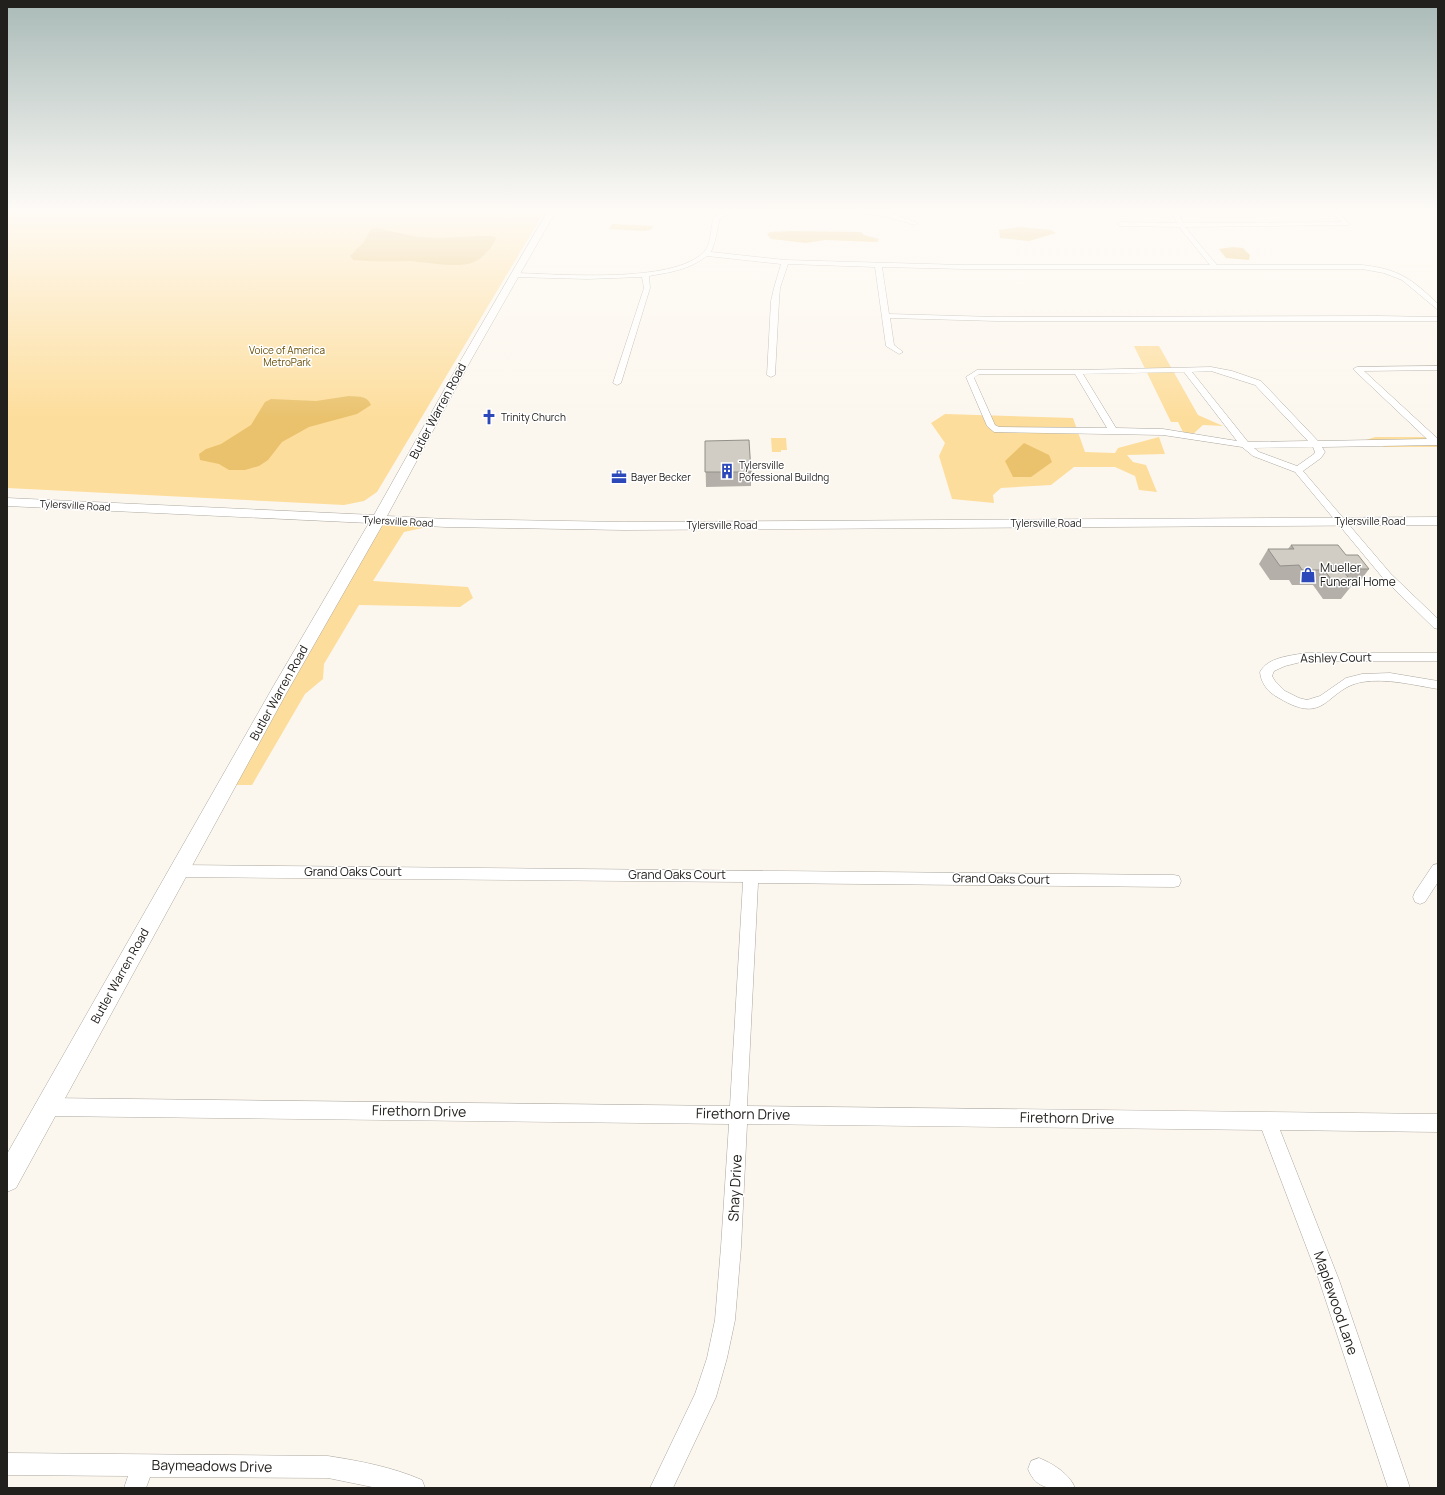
<svg xmlns="http://www.w3.org/2000/svg" width="1445" height="1495" viewBox="0 0 1445 1495" font-family="Manrope,sans-serif">
<style>
.green{fill:#fddd9b}
.water{fill:#eac26d}
.lines{fill:none;stroke-linecap:round;stroke-linejoin:round}
.minor-casing{stroke:#aba79e;stroke-width:1}
.secondary-casing{stroke:#aba79e;stroke-width:1}
.minor{fill:#fff;fill-rule:evenodd}
.secondary{fill:#fff;fill-rule:evenodd}
.wall{fill:#b4b0a9}
.building{fill:#d1cdc4;stroke:#929089}
.labels{text-anchor:middle;stroke-width:3;stroke-linejoin:round;paint-order:stroke}
.far-park-label{font-size:10px;fill:#674d06;stroke:#fff}
.far-poi-label{font-size:10px;fill:#22201d;stroke:#fff;text-anchor:start}
.far-street-label{font-size:10px;fill:#22201d;stroke:#fff}
.street-label{font-size:12px;fill:#22201d;stroke:#fff}
.poi-label{font-size:12px;fill:#22201d;stroke:#fff;text-anchor:start}
.near-street-label{font-size:14px;fill:#22201d;stroke:#fff}
</style>
<rect width="100%" height="100%" fill="#fcf7ee"/>
<g class="green">
<path d="M7,209h539l-169,283 -13,9 -20,4 -337,-17z"/>
<path d="M1134,346h25l39,69 25,11 -20,-1 -10,9 -10,-2 -5,-10h-7z"/>
<path d="M945,414l128,4 12,34 30,1 3,-5 41,-11 6,17 -38,1 6,7 13,3 11,27 -18,-2 -4,-14 -20,-9h-41l-23,18 -50,3 -8,7 1,8 -42,-4 -13,-43 6,-13 -14,-20z"/>
<path d="M1375,437h63v10h-53l-22,-6z"/>
<path d="M771,438h15l1,12h-6v2h-9z"/>
<path d="M378,520l68,3 -42,9 -31,49 95,6 5,11 -13,9 -101,-2 -35,59 -1,15 -18,15 -53,91h-24z"/>
</g>
<g class="water">
<path d="M612,224l41,2 -1,3 -7,2 -36,-2z"/>
<path d="M1020,227l31,3 5,3 -27,8 -29,-3 -1,-8z"/>
<path d="M377,228l40,9 25,1 40,-2h9l5,2c-3,9 -13,20 -22,24 -17,7 -47,0 -65,-1 -19,0 -37,1 -56,-1l-3,-4 13,-13 8,-14z"/>
<path d="M792,231l69,1 3,3 15,4 -2,3 -52,-2 -19,3 -35,-4 -4,-5 3,-2z"/>
<path d="M1233,247l10,1 7,7 -1,5 -23,-2 -7,-9z"/>
<path d="M349,396c9,1 18,-1 22,9l-14,9 -48,13 -27,15 -14,18 -9,6 -14,4h-16l-10,-6 -19,-4 -1,-6 7,-5 15,-5 30,-19 14,-23 6,-3 45,2z"/>
<path d="M1024,443l25,12 3,7 -21,15h-18l-8,-16z"/>
</g>
<g class="lines">
<g class="minor-casing">
<g id="minor">
<path d="M731,209h131l27,4 29,10 -3,2 -27,-8 -33,-5h-120l-15,6 -5,23 -4,11 74,8 179,5h246l-31,-38 -59,-1 -3,-2 3,-2 57,1 -6,-14h6l6,14 159,-1 -14,-13h7l14,14v2l-164,2 32,38h145c37,4 50,14 76,39v6l-36,-30 -18,-7 -22,-4h-398l-82,-2 7,47 107,3 382,-1 60,1v4h-442l-106,-3 4,27 9,7 -4,2 -13,-8 -11,-79 -87,-3 -8,24 -1,13 -4,74 -4,2 -4,-2 4,-74 3,-13 7,-24 -74,-8c-19,14 -35,16 -58,20l1,12 -29,95 -4,2 -4,-2 31,-95 -2,-11 -55,2 -72,-2 -3,-2 3,-2c44,1 158,11 189,-21 8,-8 6,-25 10,-35l8,-5z"/>
<path d="M1438,366v4l-74,1 74,68v6l-116,2 3,5 -4,6 -18,13 88,103 47,45v10l-4,-1 -51,-50 -88,-106 -42,-16 -11,-9 -79,-12 -169,-3 -7,-6 -21,-49 11,-7h101l133,-3 21,4 29,10 57,60 109,-2 -74,-70 4,-2zM1211,371l44,14 53,56 -60,1 -56,-70zM1184,372l53,69 -74,-12 -47,-1 -33,-54zM979,374h96l32,54 -108,-1 -4,-2 -21,-47zM1313,447l2,5 -1,2 -17,12 -38,-14 -5,-4z"/>
<path d="M1305,653h133v8h-133l-20,5 -11,5 -2,5 3,5 10,10 14,7 8,2 13,-4 26,-18 16,-4 28,-1 48,8v8c-25,-4 -51,-11 -76,-7 -37,7 -35,45 -83,16 -10,-5 -18,-14 -19,-26 8,-15 30,-16 45,-19z"/>
<path d="M1438,864v18l-13,20 -5,2 -5,-2 -2,-5 2,-5 18,-27z"/>
<path d="M180,865l994,10 5,1 2,5 -2,5 -5,1 -416,-4 -11,223 691,8v18l-158,-2 59,150 71,208h-22l-69,-208 -57,-150 -515,-6 -6,123 -6,73 -8,38 -11,39 -43,91h-23l45,-94 12,-36 8,-38 6,-73 8,-123 -682,-8 -6,-3 -3,-6 3,-6 6,-3 683,8 13,-224 -563,-5 -5,-1 -2,-5 2,-5z"/>
<path d="M7,1453l321,3c32,5 64,11 94,24l3,8h-48l-49,-10 -178,-1 -4,11h-22l4,-12 -121,-1z"/>
<path d="M1039,1458c13,5 31,16 36,30 -21,0 -38,4 -47,-19l3,-8z"/>
</g>
</g>
<g class="secondary-casing">
<path id="secondary" d="M549,209h8l-86,151 -84,156 59,3 178,3 814,-5v8l-814,5 -178,-3 -63,-3 -96,168 -271,496 -9,4v-38l266,-467 96,-164 -362,-17v-8l367,17 87,-155z"/>
</g>
<use href="#minor" class="minor"/>
<use href="#secondary" class="secondary"/>
</g>
<g class="wall">
<path d="M705,441l46,31v14l-45,1z"/>
<path d="M1291,545l55,10 23,14 -11,15h-5l-12,15h-18l-10,-14h-21l-3,-5h-19l-11,-16 9,-15h20z"/>
</g>
<g class="building">
<path d="M749,440l2,32h-46v-31z"/>
<path d="M1291,545h47l8,10h12l11,14h-27l11,15h-18l-11,-14h-22l-3,-5 -19,1 -12,-17h26z"/>
</g>
<linearGradient id="sky" x2="0" y2="1"><stop stop-color="#a9bab7"/><stop offset="0.5" stop-color="#fefbf7"/><stop offset="1" stop-color="#fefbf7" stop-opacity="0"/></linearGradient>
<rect width="1445" height="419" fill="url(#sky)"/>
<defs>
<g id="church-bare" transform="scale(1.2)"><path d="M-1.2-6h2.4v3.5h3.3v2.4h-3.3V6h-2.4V-.1h-3.3v-2.4h3.3Z" fill="#2d48b9" stroke="#fff" stroke-width="2.5" paint-order="stroke"/></g>
<g id="building-bare" transform="scale(1.2)"><path d="M-4-6H4V6H1V3H-1V6H-4ZM-2.5-4.3h1.7v1.8h-1.7ZM.8-4.3h1.7v1.8H.8ZM-2.5-1h1.7V.8h-1.7ZM.8-1h1.7V.8H.8Z" fill="#2d48b9" stroke="#fff" stroke-width="2.5" paint-order="stroke"/></g>
<g id="office-bare" transform="scale(1.2)"><path d="M-6-3h4V-5.5h4V-3h4V5H-6ZM-1-4.5V-3h2v-1.5ZM-6 0V1H6V0Z" fill="#2d48b9" stroke="#fff" stroke-width="2.5" paint-order="stroke"/></g>
<g id="shop-bare" transform="scale(1.2)"><path d="M-5-2.5h2.3a2.7 3.5 0 0 1 5.4 0H5L5.5 6h-11ZM-1.5-2.5h3a1.5 2.3 0 0 0-3 0Z" fill="#2d48b9" stroke="#fff" stroke-width="2.5" paint-order="stroke"/></g>
</defs>
<g fill-rule="evenodd">
<use href="#church-bare" x="489" y="417"/>
<use href="#building-bare" x="727" y="471"/>
<use href="#office-bare" x="619" y="477"/>
<use href="#shop-bare" x="1308" y="575"/>
</g>
<g class="labels">
<g class="far-park-label">
<text x="287" y="354">Voice of America<tspan x="287" dy="12">MetroPark</tspan></text>
</g>
<g class="far-poi-label">
<text x="501" y="421">Trinity Church</text>
<text x="739" y="469">Tylersville<tspan x="739" dy="12">Pofessional Buildng</tspan></text>
<text x="631" y="481">Bayer Becker</text>
</g>
<g class="far-street-label">
<text transform="translate(75 505) rotate(3)" y="4">Tylersville Road</text>
<text transform="translate(398 521) rotate(3)" y="4">Tylersville Road</text>
<text x="1370" y="525">Tylersville Road</text>
<text x="1046" y="527">Tylersville Road</text>
<text x="722" y="529">Tylersville Road</text>
</g>
<g class="street-label">
<text transform="translate(438 411) rotate(-62)" y="4">Butler Warren Road</text>
<text transform="translate(1336 658) rotate(-1)" y="4">Ashley Court</text>
<text transform="translate(279 693) rotate(-61)" y="4">Butler Warren Road</text>
<text x="353" y="876">Grand Oaks Court</text>
<text x="677" y="879">Grand Oaks Court</text>
<text transform="translate(1001 879) rotate(1)" y="4">Grand Oaks Court</text>
<text transform="translate(120 976) rotate(-61)" y="4">Butler Warren Road</text>
</g>
<g class="poi-label">
<text x="1320" y="572">Mueller<tspan x="1320" dy="14">Funeral Home</tspan></text>
</g>
<g class="near-street-label">
<text transform="translate(419 1111) rotate(1)" y="5">Firethorn Drive</text>
<text transform="translate(743 1114) rotate(1)" y="5">Firethorn Drive</text>
<text transform="translate(1067 1118) rotate(1)" y="5">Firethorn Drive</text>
<text transform="translate(735 1188) rotate(-87)" y="5">Shay Drive</text>
<text transform="translate(1336 1303) rotate(71)" y="5">Maplewood Lane</text>
<text transform="translate(212 1466) rotate(1)" y="5">Baymeadows Drive</text>
</g>
</g>
<rect width="1445" height="1495" fill="none" stroke="#22201d" stroke-width="16"/>
</svg>
